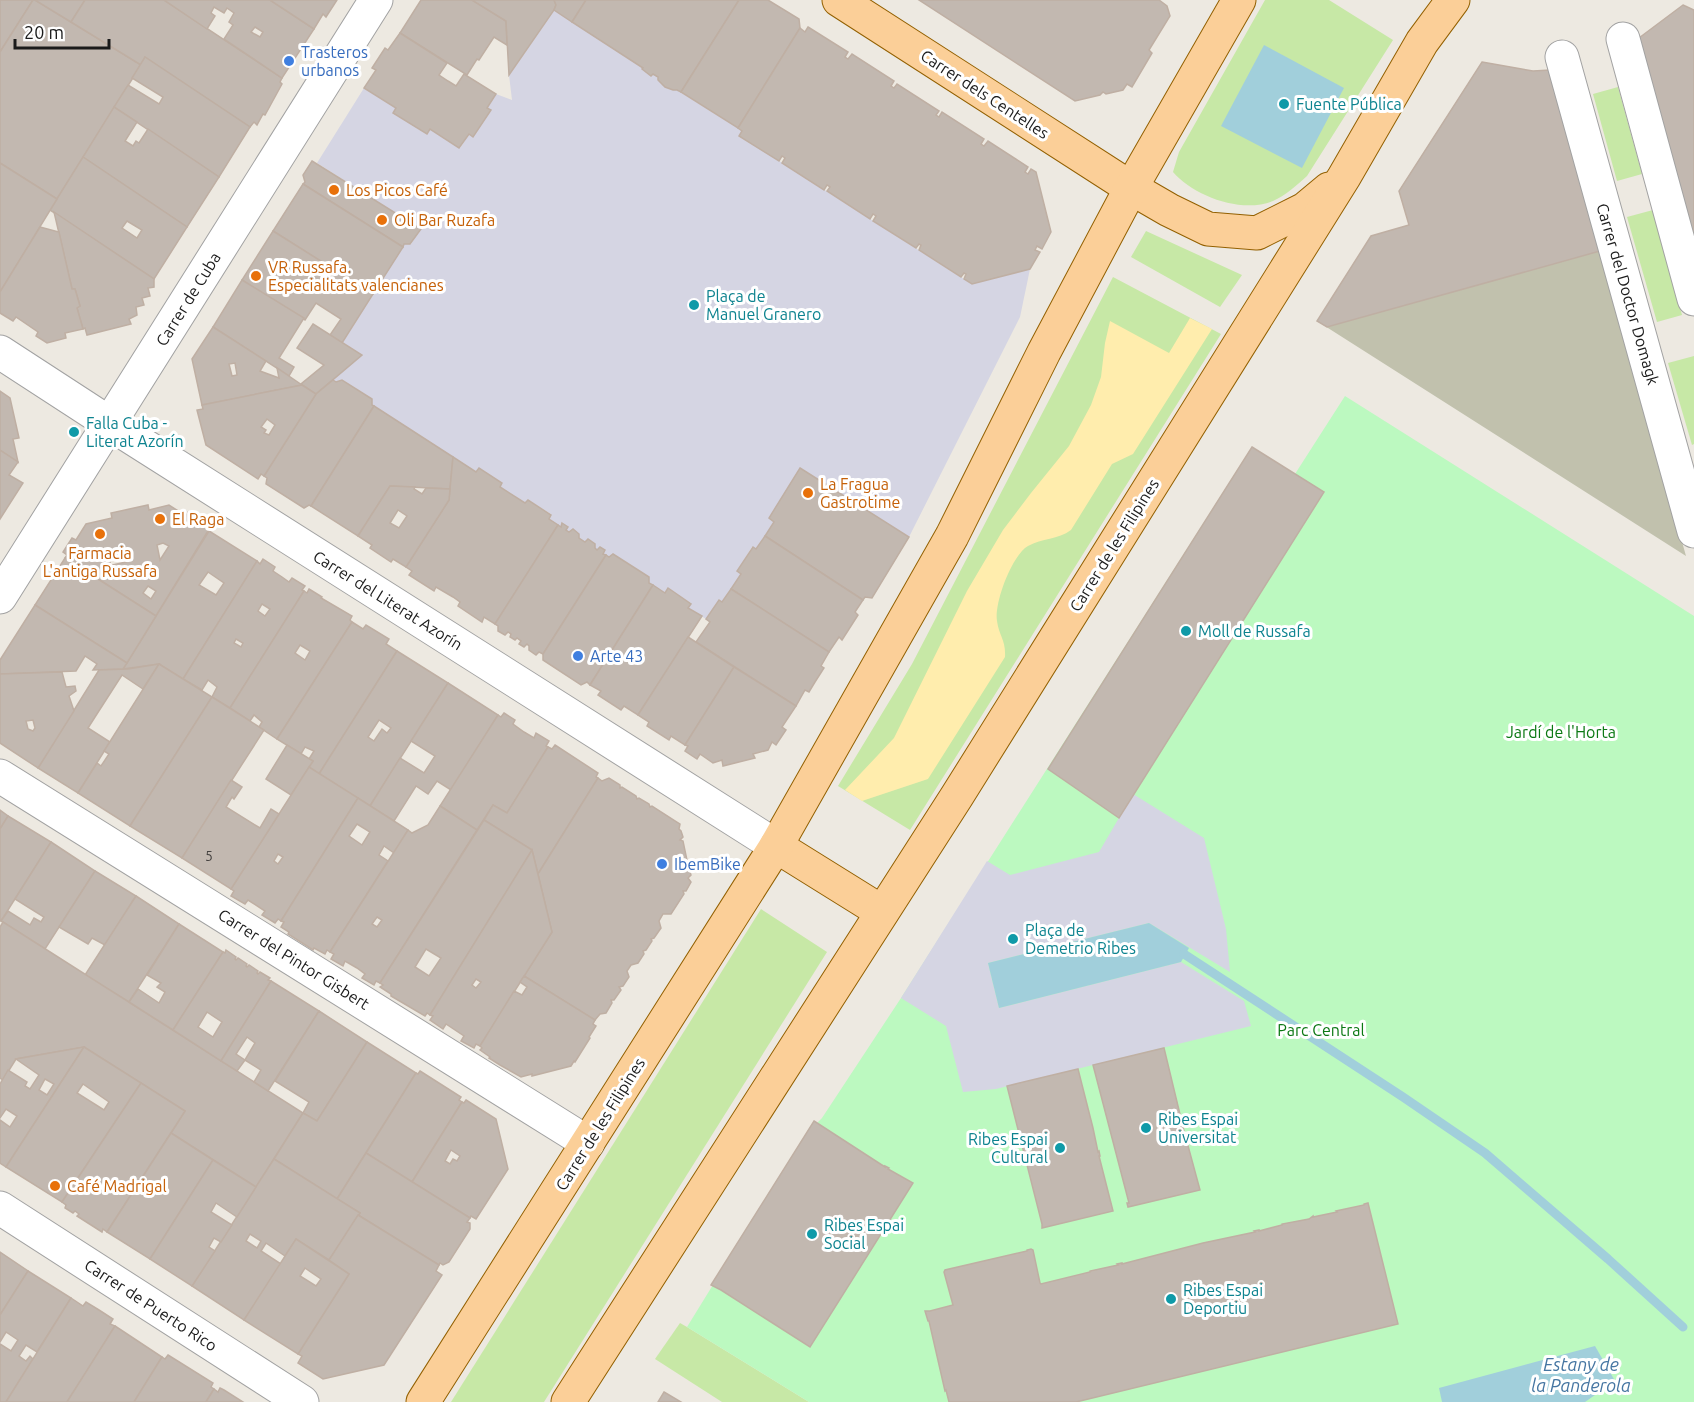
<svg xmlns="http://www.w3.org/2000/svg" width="1694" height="1402" viewBox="0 0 1694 1402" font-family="Ubuntu,sans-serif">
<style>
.construction{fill:#c1c1ad}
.grass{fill:#c7e8a6}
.sand{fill:#ffedad}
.park{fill:#bcf9c0}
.plaza{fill:#d5d5e3}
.water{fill:#a1cfdb}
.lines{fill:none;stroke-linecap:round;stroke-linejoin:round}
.stream{stroke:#a1cfdb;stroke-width:9}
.building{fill:#c2b8b0;stroke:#bfafa3;stroke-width:1.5;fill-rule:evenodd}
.minor-casing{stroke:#a2a2a2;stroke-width:35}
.major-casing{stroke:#936000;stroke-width:35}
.minor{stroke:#fff;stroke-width:33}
.major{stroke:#fbcf98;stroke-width:33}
.shop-dot{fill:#3f7fe0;stroke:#fff;stroke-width:2}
.culture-dot{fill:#0f9aa8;stroke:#fff;stroke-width:2}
.food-dot{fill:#e8710a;stroke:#fff;stroke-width:2}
.labels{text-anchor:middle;stroke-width:6;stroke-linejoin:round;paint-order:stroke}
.number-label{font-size:14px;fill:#454240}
.shop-label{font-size:16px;fill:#366cbe;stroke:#fff;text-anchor:start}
.street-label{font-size:16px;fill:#1b1b1b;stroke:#fff}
.culture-label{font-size:16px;fill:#0d838f;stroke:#fff;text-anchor:start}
.food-label{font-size:16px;fill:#c56008;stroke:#fff;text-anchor:start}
.park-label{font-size:16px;fill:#0b7813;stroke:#fff}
.water-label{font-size:18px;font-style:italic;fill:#4676a2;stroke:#fff}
</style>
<rect width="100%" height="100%" fill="#ede9e1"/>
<path class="construction" d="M1482,62l51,9 17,-1 136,486 -369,-235 54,-85 38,-11 -10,-34z"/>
<g class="grass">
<path d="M1265,0h64l64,40 -86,136c-10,9 -22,20 -34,25 -32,13 -79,-5 -100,-29l6,-20z"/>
<path d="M1618,87l24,87 -25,7 -24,-87z"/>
<path d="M1653,210l29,105 -25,7 -30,-105z"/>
<path d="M1146,231l96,44 -22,32 -89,-50z"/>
<path d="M1113,277l108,57 -311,496 -72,-44 74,-122z"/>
<path d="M1694,356v88l-2,1 -24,-82z"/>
<path d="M761,909l66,43 -283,450h-93z"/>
<path d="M680,1323l7,4 122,75h-87l-67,-43z"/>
</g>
<path class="sand" d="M1190,318l22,11 -79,125 -21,10 -41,66c-13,10 -29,8 -43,16 -16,9 -34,57 -31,75 2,15 9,19 8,36l-77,122 -66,22 -17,-11 49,-52 73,-147 36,-61 28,-37 38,-47 22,-41 10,-28 4,-34 5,-22 59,32z"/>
<path class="park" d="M1345,396l349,220v786h-885l-122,-75 127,-206 3,2 5,-5 79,-120 351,-551 43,27z"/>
<g class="plaza">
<path d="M554,10l104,67v3l7,7 8,3h4l61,38 4,3 -2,5 232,148 58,-15 -10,48 -111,220 -109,-69 -31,50 5,4 -18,27 -4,-2 -15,24 4,3 -19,28 -3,-2 -13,19 -18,-11 3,-5 -23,-14 -3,4 -16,-10v-6l-36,-23 -4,3 -6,-3 2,-4 -5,-3 -3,3 -2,-2v-4l-6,-4 -4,2 -6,-4v-4l-6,-4 -4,2 -3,-2 2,-3 -5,-3 -2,3 -12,-8 2,-5 -23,-14 -3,3 -25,-16 2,-4 -23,-15 -3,4 -23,-15 -79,-51 -2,-1v-6l-30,-19 -6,2 -3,-2 28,-25 -19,-12 62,-99h7l9,-15 -103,-66 47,-75 96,60 9,-14 4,3 17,-27 -3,-2 9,-14 16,6 -3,-25z"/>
<path d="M1133,794l71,44 22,91 4,43 -81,-49 -161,40 11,45 182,-46 63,39 7,25 -255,63 -33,3 -17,-66 -45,-28 86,-137 23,14 89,-23z"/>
</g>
<g class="water">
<path d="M1264,45l80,43 -42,80 -81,-42z"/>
<path d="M1149,923l40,25 -8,14 -182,46 -11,-45z"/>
<path d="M1595,1346l20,35 -30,21h-143l-3,-14z"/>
</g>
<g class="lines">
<path class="stream" d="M1184,954l219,143 82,56 123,106 75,68"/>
</g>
<g class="building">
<path d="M0,0h33l-33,52z"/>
<path d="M33,0h2l106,65 -84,134 -57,-36v-111z"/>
<path d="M35,0h50l-14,22z"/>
<path d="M85,0h79l118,78 -2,4 2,2 -17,31 -2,-1 -6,11 -3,-3 -4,5 -105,-70 -4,8 -70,-43z"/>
<path d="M164,0h106l44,29 -32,49 -58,-39 9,-14 -4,-3 5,-9 -7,-5 -3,5 -10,-6 -3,6 4,3 -8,13zM255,27l8,5 -3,5 -9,-5z"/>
<path d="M270,0h67l-11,17 -3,-3 -9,15z"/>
<path d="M421,0h51l34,21 1,24 -13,-8 -15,23 -2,-1 -10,16 -67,-42z"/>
<path d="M472,0h82l2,5 -2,5 -45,65 -3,-54z"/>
<path d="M554,0h32l-14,22 -18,-12 2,-5z"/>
<path d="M586,0h153l-58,92 -4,-2h-4l-8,-3 -7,-7v-3l-5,-3 -2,2 -9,-7 1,-1 -71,-46z"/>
<path d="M739,0h29l31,19 1,9 -62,100 -57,-36z"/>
<path d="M919,0h240l8,6 3,10 -21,34 3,3 -20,34 -5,-3 -4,6 -17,4 -3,-2 -3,3 -25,6z"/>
<path d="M1683,5l11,5v243l-55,-215z"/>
<path d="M808,27l40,25 -3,5 3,2 4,-5 42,27 -3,5 3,2 3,-4 42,27 -3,4 3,2 3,-5 42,27 -3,5 3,2 4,-5 40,26 -3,5 3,2 3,-5 5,3 15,60 -9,17 -5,-3 -2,4 5,2 -10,17 -58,15 -8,-5 2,-5 -2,-1 -3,4 -42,-27 2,-5 -2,-1 -3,4 -43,-27 3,-5 -3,-2 -3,5 -43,-28 3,-4 -3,-2 -3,5 -42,-27 3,-5 -3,-2 -3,5 -40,-25 3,-5 -4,-3 62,-100 5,4z"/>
<path d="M400,33l47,30 -8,12 9,6 8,5 8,-12 32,20 -9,14 4,2 -18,27 -4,-3 -10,14 -29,-19 -3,5 -34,-21 3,-5 -32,-20 12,-18 -4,-2 13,-20 3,2z"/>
<path d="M145,57l105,70 -31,50 -105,-70 14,-22 31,19 4,-7 -31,-19z"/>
<path d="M1482,62l51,9 17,-1 50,181 -273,76 -10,-6 54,-85 38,-11 -10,-34z"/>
<path d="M114,107l23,15 -12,19 8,5 3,-5 3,2 9,-14 71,48 -32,50 -104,-70z"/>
<path d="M83,157l104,70 -33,52 -104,-69zM127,221l15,9 -5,8 -15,-10z"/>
<path d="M312,161l109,68 -11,15h-6l-1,3 -100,-63 2,-2 -2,-7z"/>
<path d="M0,163l57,36 -57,93z"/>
<path d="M303,184l100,63 -30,47 -100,-63z"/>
<path d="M54,212l100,67v8l-6,1 2,8 -8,2 2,7 -8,2 1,8 -8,4 2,5 -44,11 -2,-7 -2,1 -6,-21 3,-2 -5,-17h-3z"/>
<path d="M40,227l19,5 13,57h3l5,17 -3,2 6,21 -18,4 1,5 -19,5 -11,-7 2,-4 -22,-15 -3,4 -13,-8v-21z"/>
<path d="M273,231l100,63 -31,49 -12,-8 11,-16 -25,-16 -11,17 -63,-40z"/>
<path d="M242,280l62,38 -25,40 15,9 -5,9 -76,-49z"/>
<path d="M313,324l49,31 -46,39 -15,-10 23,-19 -27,-17z"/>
<path d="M213,327l53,34 -6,10 19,7 -2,-10 25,17 -100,20 -10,-46zM235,363l2,12 -5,1 -3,-12z"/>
<path d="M333,380l3,2 6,-2 30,19v6l2,1 -63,100 -2,-1 -5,3 -38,-24 1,-6 -3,-2 52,-82z"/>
<path d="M302,385l14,9 -52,82 -3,-2 -3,5 -52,-34 -9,-35 6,-1 -1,-4zM267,419l8,6 -6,10 -5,-2 2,-3 -5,-3z"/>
<path d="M0,391l10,7 9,40 -6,1 5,23 -18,-12z"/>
<path d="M374,406l79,51 -3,32 -60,-3 -32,50 -47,-30z"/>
<path d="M1252,447l72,45 -205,326 -71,-49z"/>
<path d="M0,450l18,12 -9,13 14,8 -23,36z"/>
<path d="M453,457l23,15 3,-4 23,15 -2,4 25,16 3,-3 23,15 -2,4 9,6 -63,99 -11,-7 -2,5 -24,-16 2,-4 -7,-5 -17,-10 -2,4 -25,-16 3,-4 -6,-4 43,-67z"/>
<path d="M800,468l109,69 -37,61 -7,-1 -2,3 -98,-64 9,-14 -5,-4z"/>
<path d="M390,486l25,1 -1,2 8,5 4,-6 24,1 -1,11 -43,67 -13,-8 -2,3 -21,-14 2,-3 -14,-9zM398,510l9,6 -8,12 -9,-5z"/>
<path d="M148,505l1,5 20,-5 17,11 2,-4 23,14 -55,90 -91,-58 2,-3 -4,-3 9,-14 4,2 10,-16 26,-6 -1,-5zM163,543l6,3 -9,14 -3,-15zM125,557l1,5 -18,4 4,-7zM148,586l8,5 -5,8 -8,-6z"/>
<path d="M562,523l6,4 -2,3 3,2 4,-3 6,5v4l6,4 3,-3 7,5v4l2,2 3,-3 5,3 -2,4 3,1 -63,99 -4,-2 -3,3 -7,-5v-4l-2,-2 -3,3 -5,-3 2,-3 -4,-3 -2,2 -5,-3 1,-3 -3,-2 -3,3 -7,-4v-5l-3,-2 63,-99 3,2z"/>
<path d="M209,531l48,30 -74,118 -24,-15 -36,5zM208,572l16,11 -8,12 -17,-10z"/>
<path d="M765,536l98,64 -8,12 3,3 -16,25 -3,-3 -10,15 -98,-63 10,-15 -4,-3 16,-24 3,2z"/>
<path d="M613,554l36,23v6l4,2 -63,100 -3,-3 -6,3 -38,-25v-6l63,-99 3,2z"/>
<path d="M65,558l91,58 -29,47 -92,-58z"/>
<path d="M263,559l12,8 -2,4 9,6 7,5 3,-4 13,8 -3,4 2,1 -74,117 -18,-11 5,-10 -9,-7 -6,10 -19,-11 74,-118 3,3zM262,604l8,5 -5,7 -7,-5zM236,639l7,4 -2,4 -7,-4z"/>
<path d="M653,585l12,8 3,-5 23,16 -3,4 14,8 -64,99 -14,-9 -3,4 -23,-15 3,-4 -11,-6z"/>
<path d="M309,589l13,8 -1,1 31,18 -2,4 2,2 -75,117 -18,-12 3,-5 -8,-7 -4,6 -20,-13 74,-117 3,2zM300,645l10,6 -5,9 -10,-7z"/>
<path d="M731,589l98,63 -8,14 3,2 -9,14 -6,10 -4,-2 -9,16 -100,-64 14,-20 -4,-3 13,-19 3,2z"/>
<path d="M35,605l92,58 -4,6 -30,1 4,-6 -12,-8 -9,15 -76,3v-14z"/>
<path d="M352,622l11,7 3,-4 23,14 -3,5 11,7 -78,123 -10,-7 4,-6 -4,-2 5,-8 -9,-4 -4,7 -24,-15z"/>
<path d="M688,637l46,30 -49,78 -14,-9 -2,4 -22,-14 2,-4 -11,-7z"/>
<path d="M397,651l51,32 -78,123 -51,-32zM379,720l12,8 -4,5 -5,-4 -8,12 -6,-4z"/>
<path d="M159,664l-16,25 -21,-14 -27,42 -7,11 22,14 -32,51 -40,-25 61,-98 29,-1z"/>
<path d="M159,664l53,33 -82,129 -52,-33 19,-30 4,3 8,-12 -5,-3z"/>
<path d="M734,667l62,39 -14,21 4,3 -10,15 -4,-3 -4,8 -15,4 2,4 -32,8 -1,-6 -9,3 -13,-9 -3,5 -12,-8 3,-5 -3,-1z"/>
<path d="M62,672l4,15 9,-1 1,5 -7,5 5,15 -36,57 -38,-25v-69zM33,720l2,8 -2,3 -5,-2 -2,-8z"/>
<path d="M448,683l50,32 -47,75 -14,-9 -9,13 -12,-8 -22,35 -24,-15 30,-48 24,15 11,-17 -24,-15z"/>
<path d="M212,697l52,33 -82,128 -52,-32z"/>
<path d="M504,713l11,7 -2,4 11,8 10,6 2,-5 13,8 -3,5 2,1 -41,66 -14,-8 -16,25 -37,-24 58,-91 3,2z"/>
<path d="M287,745l26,16 -22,34 -25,-16z"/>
<path d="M555,745l43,28 -2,4 2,1 -60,96 -6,-24 -48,-30 9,-15 14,8 41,-66 4,2z"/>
<path d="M309,767l49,31 -77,123 -3,-2 -3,4 -13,-8 3,-4 -17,-11 -3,4 -14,-8 3,-5 -3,-2zM278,854l5,3 -5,7 -4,-3z"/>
<path d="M598,778l4,3 7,-3 11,7v3l2,-1 14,9 1,3 2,-1 10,6 1,3 2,-1 28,18 -1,5 2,2 2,6 -3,3 3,1 5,24 -2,3 3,1 2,6 -3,3 3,4 -5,9h-3l1,3 -13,20h-8l-4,7 2,7 -7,10 -3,1 1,2 -6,9 -3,1 1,3 -6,9 -7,2 -4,6 2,6 -6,9 -4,1 2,3 -7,10h-3l1,3 -6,10 -6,1 -5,6 -71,-44 28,-44 -14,-58z"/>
<path d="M231,780l11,7 -8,12 -2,-2 -6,10 34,21 11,-19 8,5 -48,75 -49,-31z"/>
<path d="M358,798l50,32 -14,23 -10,-7 -5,9 9,6 -58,91 -3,-2 -2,4 -11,-6 -1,2 -25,-16 1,-2 -8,-5 3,-5 -3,-1zM357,824l13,8 -8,13 -13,-9z"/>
<path d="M440,806l37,24 -97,153 -4,-2 -2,4 -12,-7 3,-4 -8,-6 -12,-7 -2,5 -12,-7 3,-5 -4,-2 78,-122 4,3 16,-8zM377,917l5,3 -5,7 -5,-3z"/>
<path d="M0,810l8,6 -8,13z"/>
<path d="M8,816l43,26 -50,79 -1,-1v-91z"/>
<path d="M484,820l48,30 -102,165 -3,-2 -2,3 -34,-20v-2l-11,-7 3,-2 -3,-2zM426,949l15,9 -12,18 -14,-9z"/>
<path d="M51,842l44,29 -50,78 -44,-28 7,-10 22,14 4,-7 7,4 3,-5 -29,-18z"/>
<path d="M532,850l20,82 -72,114 -4,-2 -2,4 -13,-7 3,-5 -18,-12 -3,5 -13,-9 3,-4 -3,-1zM476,979l5,3 -5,6 -4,-3z"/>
<path d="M95,871l41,25 -31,49 -13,-7 -4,6 -29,-17z"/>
<path d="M136,896l43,28 -50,78 -44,-27z"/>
<path d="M3,922l300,191 -47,74 -85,-54 14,-22 -101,-64 -68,12 -13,21 -3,-2v-151z"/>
<path d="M179,924l44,28 -50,78 -44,-28 9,-13 21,14 6,-11 -8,-5 4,-4 -14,-8z"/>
<path d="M226,950l10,7 -1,2 1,1 2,-2 9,6 -1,2 1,1 2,-2 9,6 -1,2 1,1 2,-2 10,6 -2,2 3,1 -50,80 -48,-31 50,-78 2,1zM207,1012l15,10 -9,15 -15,-10z"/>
<path d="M524,976l71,44 -2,4 3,2 -7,11 1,1 -15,24 -1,-1 -3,5 -39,10v-2l-11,3 -21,-12 -11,-7 1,-1 -10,-7 2,-2 -2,-2 34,-55 8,4 5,-8 -7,-5z"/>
<path d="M271,981l48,30 -51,80 -14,-9 7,-12 -16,-10 -8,11 -16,-10zM247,1037l8,6 -10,17 -9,-6z"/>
<path d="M319,1011l48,31 -50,79 -14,-8 6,-11 -34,-21z"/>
<path d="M367,1042l49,31 -79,126 -63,-40 29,-46 14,8z"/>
<path d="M84,1047l-78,120 -6,-4v-43l10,7 7,-11 -11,-7 -6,9v-34l8,-14 19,12 -2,4 5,3 9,-14 -23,-16zM45,1079l9,5 -7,11 -8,-5z"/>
<path d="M84,1047l57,36 -79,119 -56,-35zM83,1084l26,18 -5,8 -27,-17z"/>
<path d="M1164,1048l20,83 16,59 -72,17 -1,-4h2l-36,-138z"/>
<path d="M1078,1069l15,59 5,24 1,-1 1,5h-1l14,55 -71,17v-4l-35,-138z"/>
<path d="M420,1071l41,26 -2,3 3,2 -50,80 -46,-29 50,-80 2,1z"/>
<path d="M141,1083l44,28 -78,121 -4,-3 -1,3 -25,-16 2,-2 -4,-3 -2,2 -8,-5 1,-3 -4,-3z"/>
<path d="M466,1100l30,19 12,50 -32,50 -5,-3 -1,2 -58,-36 50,-80 2,1zM451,1150l9,6 -3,5 -4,-2 -3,5 -5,-3z"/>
<path d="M814,1121l71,46v-1l4,2 -1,1 25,14 -103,164 -89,-57 -10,-5z"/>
<path d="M171,1133l42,27 -63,99 -43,-27z"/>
<path d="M366,1153l104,65 -3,4 3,1v6l-21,33 -6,3 -3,-2 -1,2 -81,-50 2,-2 -23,-14z"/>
<path d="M274,1159l86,54 -31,47 -33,-21 -11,17 -19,-13 -5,8 20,13 -37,56 -52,-34zM250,1234l11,7 -4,7 -11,-7z"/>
<path d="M213,1160l43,27 -19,30 -21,-14 -5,9 21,13 -11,17 -7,-4 -5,9 6,4 -23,35 -42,-27z"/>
<path d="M1368,1203l30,121 -322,78h-127l-3,-12 -1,1 -16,-70h-1l-3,-10h5l23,-6 -9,-33 1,-2 82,-19v-1l4,-1 2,1 7,33 1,1 49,-12v-1l28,-6 -1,-1 5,-1v1l81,-21 52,-11 -1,-1 5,-1v1l23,-6v-1l27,-5 4,-3v1l24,-5 -1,-1 28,-6v-1z"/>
<path d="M358,1215l81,50 -3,6 6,4 -58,90 -61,14 -25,-16 4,-7 -4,-2 51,-80 -20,-14z"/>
<path d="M296,1239l53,35 -51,80 -54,-34zM305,1268l16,11 -5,7 -16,-10z"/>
<path d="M0,1252l28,19 -28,44z"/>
<path d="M28,1271l43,27 -34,54 -11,-7 -7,11 7,5 4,-5 3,3 -27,43h-6v-58l11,7 7,-11 -12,-8 -6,10v-27z"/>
<path d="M71,1298l12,8 3,-4 13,8 14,9 -3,5 5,2 -30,48 -18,28h-61z"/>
<path d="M115,1326l47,31 -28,45h-67z"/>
<path d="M168,1355l45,28 -2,4 3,2 -8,13h-72l28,-45 3,2z"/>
<path d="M220,1388l4,2 19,12h-37l8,-13 4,3z"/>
<path d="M664,1392l17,10h-23z"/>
</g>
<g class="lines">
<g class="minor-casing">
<g id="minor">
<path d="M1623,39l71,260"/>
<path d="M1562,57l132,474"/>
<path d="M0,352l126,82 650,412"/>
<path d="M0,597l376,-597"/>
<path d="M0,776l588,367"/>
<path d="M0,1208l302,194"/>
</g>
</g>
<g class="major-casing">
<g id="major">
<path d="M839,0l292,188 38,22 39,19 49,4 48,-24 24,-20"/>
<path d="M776,846l106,66"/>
<path d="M423,1402l353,-556 176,-310 92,-184 87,-164 108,-188"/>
<path d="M568,1402l389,-606 387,-619 78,-135 31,-42"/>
</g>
</g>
<use href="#minor" class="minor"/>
<use href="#major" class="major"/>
</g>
<g class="shop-dot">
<circle cx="289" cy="61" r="6"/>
<circle cx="578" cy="656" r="6"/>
<circle cx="662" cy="864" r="6"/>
</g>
<g class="culture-dot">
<circle cx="1284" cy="104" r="6"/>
<circle cx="694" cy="305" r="6"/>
<circle cx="74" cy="432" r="6"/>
<circle cx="1186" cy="631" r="6"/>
<circle cx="1013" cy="939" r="6"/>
<circle cx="1146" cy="1128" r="6"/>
<circle cx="1060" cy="1148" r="6"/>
<circle cx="812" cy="1234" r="6"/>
<circle cx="1171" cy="1299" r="6"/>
</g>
<g class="food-dot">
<circle cx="334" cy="190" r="6"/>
<circle cx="382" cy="220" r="6"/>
<circle cx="256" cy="276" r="6"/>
<circle cx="808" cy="493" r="6"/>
<circle cx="160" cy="519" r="6"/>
<circle cx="100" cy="534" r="6"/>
<circle cx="55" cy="1186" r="6"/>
</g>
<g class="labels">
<g class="number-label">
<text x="209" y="861">5</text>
</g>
<g class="shop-label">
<text x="301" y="58">Trasteros<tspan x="301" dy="18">urbanos</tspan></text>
<text x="590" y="662">Arte 43</text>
<text x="674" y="870">IbemBike</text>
</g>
<g class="street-label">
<text transform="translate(985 94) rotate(33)" y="6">Carrer dels Centelles</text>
<text transform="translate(1628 294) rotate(74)" y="6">Carrer del Doctor Domagk</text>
<text transform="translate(188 299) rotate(-58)" y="6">Carrer de Cuba</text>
<text transform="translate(1114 545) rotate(-58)" y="6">Carrer de les Filipines</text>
<text transform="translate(388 600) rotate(32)" y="6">Carrer del Literat Azorín</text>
<text transform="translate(294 959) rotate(32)" y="6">Carrer del Pintor Gisbert</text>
<text transform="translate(600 1124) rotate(-58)" y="6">Carrer de les Filipines</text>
<text transform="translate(151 1305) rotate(33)" y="6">Carrer de Puerto Rico</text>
</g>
<g class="culture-label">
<text x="1296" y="110">Fuente Pública</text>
<text x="706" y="302">Plaça de<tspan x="706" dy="18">Manuel Granero</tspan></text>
<text x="86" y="429">Falla Cuba -<tspan x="86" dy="18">Literat Azorín</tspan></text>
<text x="1198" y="637">Moll de Russafa</text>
<text x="1025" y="936">Plaça de<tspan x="1025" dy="18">Demetrio Ribes</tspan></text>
<text x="1158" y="1125">Ribes Espai<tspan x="1158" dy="18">Universitat</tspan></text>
<text x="1048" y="1145" text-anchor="end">Ribes Espai<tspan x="1048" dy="18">Cultural</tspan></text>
<text x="824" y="1231">Ribes Espai<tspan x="824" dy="18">Social</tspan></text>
<text x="1183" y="1296">Ribes Espai<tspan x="1183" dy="18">Deportiu</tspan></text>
</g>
<g class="food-label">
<text x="346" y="196">Los Picos Café</text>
<text x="394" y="226">Oli Bar Ruzafa</text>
<text x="268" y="273">VR Russafa.<tspan x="268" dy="18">Especialitats valencianes</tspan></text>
<text x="820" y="490">La Fragua<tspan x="820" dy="18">Gastrotime</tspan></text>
<text x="172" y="525">El Raga</text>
<text x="100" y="559" text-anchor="middle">Farmacia<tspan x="100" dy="18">L'antiga Russafa</tspan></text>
<text x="67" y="1192">Café Madrigal</text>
</g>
<g class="park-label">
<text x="1561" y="738">Jardí de l'Horta</text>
<text x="1321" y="1036">Parc Central</text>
</g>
<g class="water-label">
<text x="1581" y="1371">Estany de<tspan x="1581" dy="21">la Panderola</tspan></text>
</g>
</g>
<path d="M15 39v9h94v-9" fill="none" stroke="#1b1b1b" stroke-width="3"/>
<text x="24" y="39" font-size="18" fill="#1b1b1b" stroke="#ffffff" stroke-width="4.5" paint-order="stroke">20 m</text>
</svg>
